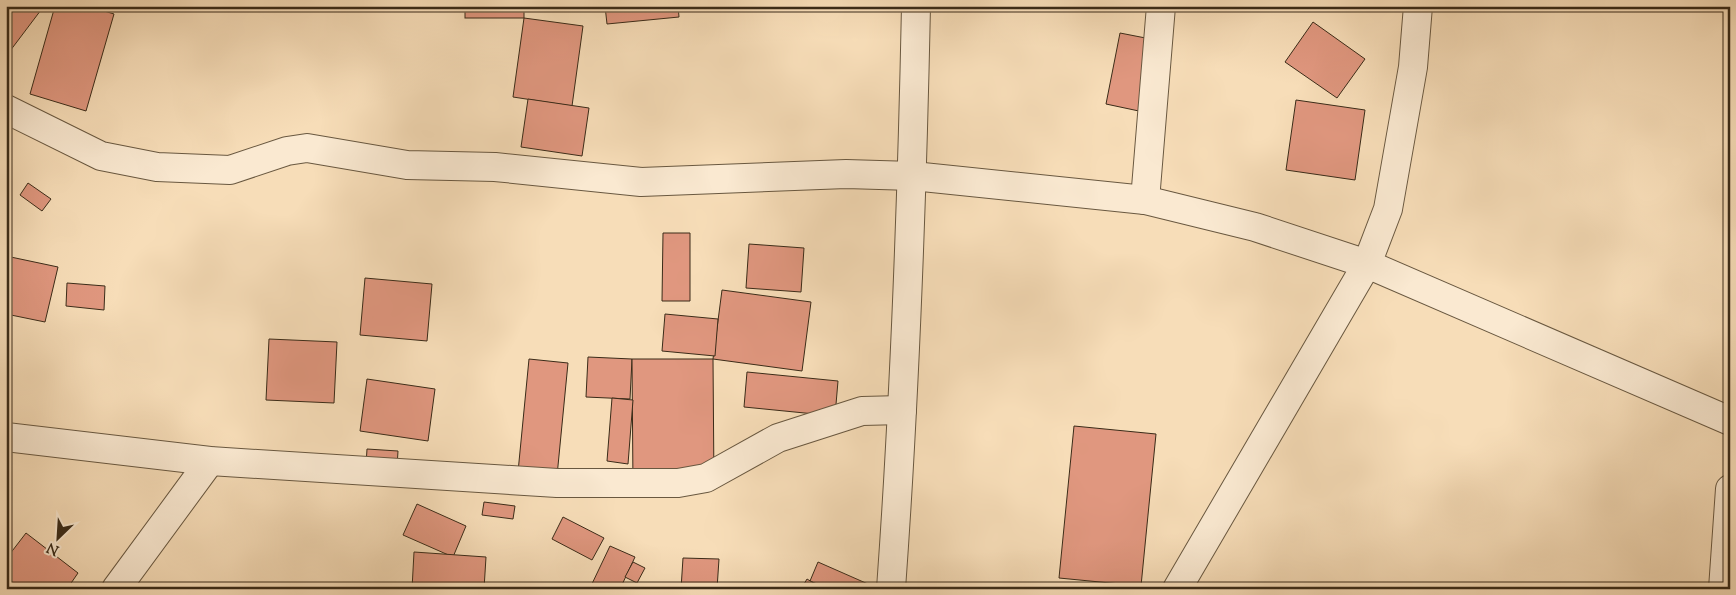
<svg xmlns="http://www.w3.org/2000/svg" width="1736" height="595" viewBox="0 0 1736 595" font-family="'Sorts Mill Goudy',serif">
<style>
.building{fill:#e0977f;stroke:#3a2b18}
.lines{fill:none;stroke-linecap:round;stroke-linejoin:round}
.minor-casing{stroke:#695840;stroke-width:30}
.minor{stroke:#fae9d1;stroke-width:28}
</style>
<rect width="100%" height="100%" fill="#f7ddb8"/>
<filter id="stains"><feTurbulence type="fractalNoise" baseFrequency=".004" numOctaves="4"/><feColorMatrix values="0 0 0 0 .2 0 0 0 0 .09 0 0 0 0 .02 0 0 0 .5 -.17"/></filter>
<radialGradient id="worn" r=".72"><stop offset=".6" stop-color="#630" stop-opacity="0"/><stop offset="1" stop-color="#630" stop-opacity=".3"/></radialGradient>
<g class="building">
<path d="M6,6h38l-34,45 -4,-3z"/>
<path d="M55,6h33l26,8 -28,97 -56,-17z"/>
<rect x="465" y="6" width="59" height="12"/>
<path d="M605,6h73l1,11 -72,7z"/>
<path d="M524,18l59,8 -11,80 -59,-9z"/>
<path d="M1313,22l52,37 -28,39 -52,-36z"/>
<path d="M1120,33l46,9 -13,72 -47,-10z"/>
<path d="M528,99l61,9 -7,48 -61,-9z"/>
<path d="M1296,100l69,10 -10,70 -69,-10z"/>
<path d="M28,183l23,16 -9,12 -22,-16z"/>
<path d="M663,233h27v68h-28z"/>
<path d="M749,244l55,4 -3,44 -55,-4z"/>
<path d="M6,256l52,11 -13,55 -39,-8z"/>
<path d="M365,278l67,6 -5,57 -67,-6z"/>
<path d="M67,283l38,3 -1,24 -38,-4z"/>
<path d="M722,290l89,12 -9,69 -89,-12z"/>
<path d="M665,314l53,5 -3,37 -53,-5z"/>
<path d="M269,339l68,3 -3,61 -68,-3z"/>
<path d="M588,357l44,2 -2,40 -44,-2z"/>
<path d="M529,359l39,4 -11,113 -39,-4z"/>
<path d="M632,359h81l1,128h-81z"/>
<path d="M747,372l91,9 -3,35 -91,-9z"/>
<path d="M367,379l68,10 -7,52 -68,-10z"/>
<path d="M612,398l21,2 -5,64 -21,-3z"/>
<path d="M1074,426l82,8 -15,152 -82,-8z"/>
<path d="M367,449l31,2 -1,16 -31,-2z"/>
<path d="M484,502l31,4 -2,13 -31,-4z"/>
<path d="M417,504l49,22 -13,31 -50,-22z"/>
<path d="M563,517l41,21 -12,22 -40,-21z"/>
<path d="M26,533l52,40 -11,16h-58l-3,-2v-28z"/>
<path d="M610,546l25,11 -15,32h-28l-2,-1z"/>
<path d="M414,552l72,5 -2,32h-72z"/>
<path d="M683,558l36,1 -2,30h-36z"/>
<path d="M633,562l12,6 -8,15 -12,-6z"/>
<path d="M818,562l50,22 -2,5h-37l-19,-8z"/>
<path d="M807,579l15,9v1h-21z"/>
</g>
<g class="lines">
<g class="minor-casing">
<g id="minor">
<path d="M6,109l95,47 56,11 73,3 57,-19 20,-3 100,17 88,2 146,15 205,-8 67,2 232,24 110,27 112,37 363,157"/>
<path d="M1145,200l16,-194"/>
<path d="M6,437l204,24 347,22h121l28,-5 72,-40 84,-27 40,-1"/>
<path d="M116,589l94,-128"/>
<path d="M891,589c14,-194 21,-388 25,-583"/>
<path d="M1177,589l190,-325 21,-55 25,-142 5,-61"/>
<path d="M1723,589l7,-100"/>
</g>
</g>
<use href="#minor" class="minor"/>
</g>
<rect width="1736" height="595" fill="none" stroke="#f7ddb8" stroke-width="25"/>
<rect x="8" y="8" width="1721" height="580" fill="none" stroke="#3a2b18" stroke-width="2.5"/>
<rect x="12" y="12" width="1711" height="570" fill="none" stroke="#3a2b18"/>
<g transform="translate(58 538) rotate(205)" stroke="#fae9d1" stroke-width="4" paint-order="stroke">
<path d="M0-4L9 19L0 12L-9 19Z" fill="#3a2b18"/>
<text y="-8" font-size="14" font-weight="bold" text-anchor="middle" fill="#3a2b18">N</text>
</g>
<rect width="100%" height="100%" filter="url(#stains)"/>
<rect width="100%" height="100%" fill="url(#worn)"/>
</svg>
